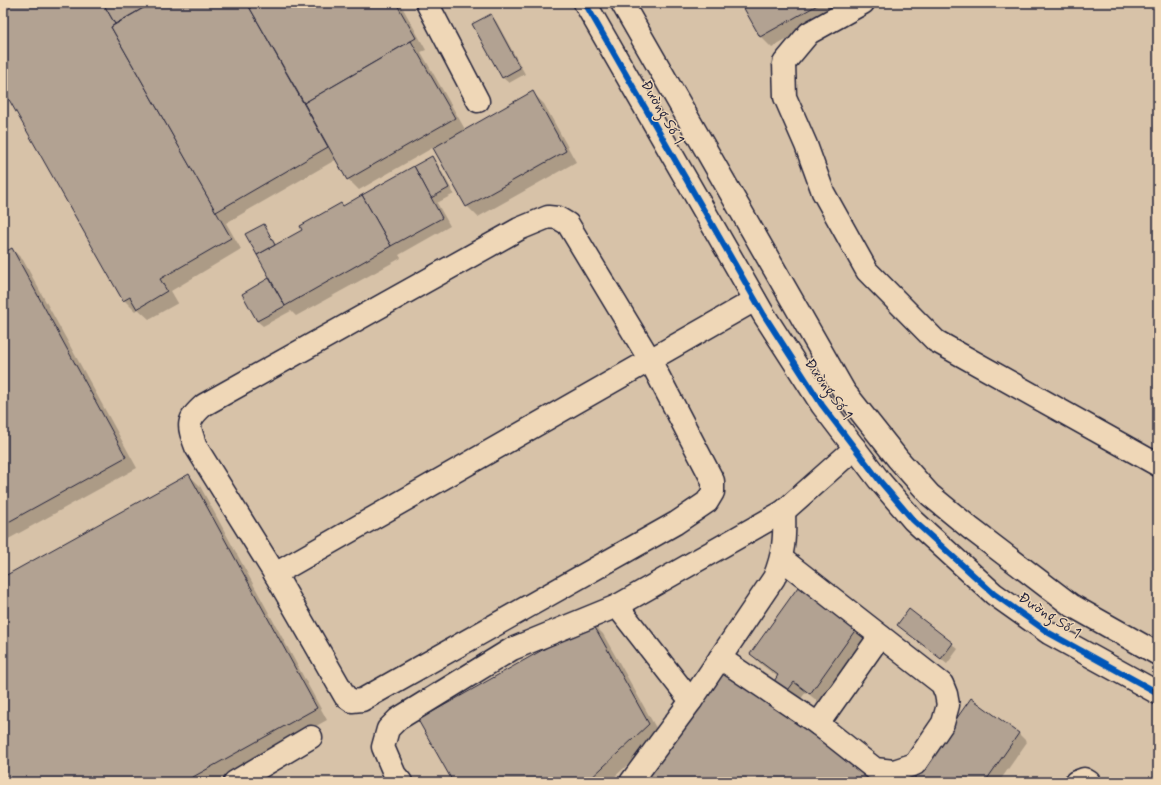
<svg xmlns="http://www.w3.org/2000/svg" width="1161" height="785" viewBox="0 0 1161 785" font-family="Mynerve,sans-serif">
<style>
.built{fill:#d7c2a8}
.shadow{fill:#0003}
.building{fill:#b2a292;stroke:#22223b}
.lines{fill:none;stroke-linecap:round;stroke-linejoin:round}
.minor-casing{stroke:#22223b;stroke-width:25}
.minor{stroke:#efd7b7;stroke-width:22}
.cycleway-casing{stroke:#efd7b7;stroke-width:8}
.cycleway{stroke:#0057b8;stroke-width:6}
.labels{text-anchor:middle;stroke-width:3;stroke-linejoin:round;paint-order:stroke}
.street-label{font-size:15px;fill:#22223b;stroke:#efd7b7}
</style>
<rect width="100%" height="100%" fill="#e7d0b2"/>
<filter id="ink" filterUnits="userSpaceOnUse"><feTurbulence type="fractalNoise" baseFrequency=".025" numOctaves="2"/><feDisplacementMap in="SourceGraphic" scale="8" xChannelSelector="R" yChannelSelector="G"/><feConvolveMatrix kernelMatrix="1 2 1 2 8 2 1 2 1" color-interpolation-filters="sRGB"/></filter>
<g filter="url(#ink)">
<rect class="built" x="3" y="3" width="1155" height="779"/>
<g class="shadow">
<path d="M3,3h397l26,47 -5,2 45,79 67,-38 11,11 32,58 -98,55 -11,-11 -33,-59 -75,43 -11,-11 -11,-20 -111,64 15,26 -70,42 7,12 -29,16 -11,-10 -3,2 -11,-11 -121,-213z"/>
<path d="M742,3h109l-79,45 -11,-11z"/>
<path d="M490,15l6,6 29,53 -16,9 -6,-5 -29,-54z"/>
<path d="M432,158l5,5 17,31 -17,9 13,23 -51,29 2,3 -105,58 -5,-5 -28,15 -6,-5 12,-41 4,3 -9,-58 12,20z"/>
<path d="M12,249l11,11 114,208 -134,74v-288z"/>
<path d="M189,475l11,11 127,234 -112,62h-212v-203z"/>
<path d="M803,581l68,53 -50,70 -15,-12 -9,12 -12,-10 -7,-17 -16,-12 -11,-11z"/>
<path d="M592,623l11,11 57,101 -51,47h-155z"/>
<path d="M898,625l54,19 6,5 -11,15z"/>
<path d="M971,700l48,34 8,8 -28,40h-80l-3,-3z"/>
</g>
<g class="building">
<path d="M3,3h100l12,21 -4,3 120,211 -71,41 7,12 -30,18 -7,-12 -7,4 -120,-212z"/>
<path d="M103,3h49l-37,21z"/>
<path d="M152,3h95l81,144 -112,65 -105,-185z"/>
<path d="M247,3h149l20,35 -112,65z"/>
<path d="M741,3h80l-61,34z"/>
<path d="M491,14l29,54 -18,10 -30,-54z"/>
<path d="M411,41l44,77 -108,62 -43,-77z"/>
<path d="M533,91l33,60 -100,56 -33,-59z"/>
<path d="M432,156l17,32 -18,10 -17,-32z"/>
<path d="M414,166l28,52 -51,28 -29,-51z"/>
<path d="M362,195l29,51 -106,60 -28,-51 45,-25 -2,-4 41,-23 2,3z"/>
<path d="M264,224l11,21 -18,10 -12,-21z"/>
<path d="M12,248l114,209 -123,68v-272z"/>
<path d="M269,278l16,28 -28,15 -15,-27z"/>
<path d="M189,474l128,234 -133,74h-181v-205z"/>
<path d="M803,580l58,42 -51,72 -16,-12 -8,11 -13,-10 5,-8 -28,-21z"/>
<path d="M909,609l44,34 -12,16 -44,-34z"/>
<path d="M592,622l57,102 -62,58h-134l-35,-62z"/>
<path d="M723,664l166,118h-250z"/>
<path d="M971,698l48,35 -34,49h-66l-5,-3z"/>
</g>
<g class="lines">
<g class="minor-casing">
<g id="minor">
<path d="M427,3l51,98"/>
<path d="M585,3l179,312 58,90 57,75 34,40 81,74 55,39 109,60"/>
<path d="M622,3l222,388 54,68 32,36 40,33 101,77 87,49"/>
<path d="M863,3l-54,30 -25,30 1,34 21,48 17,47 44,79 69,70 222,124"/>
<path d="M548,217l10,1 10,6 82,136 63,121v11l-6,10 -31,21 -314,177 -10,1 -7,-5 -70,-122 -79,-127c-8,-22 -10,-26 8,-42l315,-176z"/>
<path d="M275,574l480,-274"/>
<path d="M617,606l74,95"/>
<path d="M720,658l98,66 57,45 19,2 21,-7 28,-41 5,-18 -2,-11 -4,-10 -160,-125"/>
<path d="M818,724l62,-88"/>
<path d="M235,782l76,-45"/>
<path d="M401,782l-6,-7 -12,-28 5,-18 10,-10 114,-70 105,-43 167,-95 71,-63"/>
<path d="M631,782l60,-81 83,-123c10,-24 11,-41 10,-67"/>
<path d="M1076,782l8,-3 5,3"/>
</g>
</g>
<use href="#minor" class="minor"/>
<g class="cycleway-casing">
<path id="cycleway" d="M585,3l179,312 58,90 57,75 34,40 81,74 55,39 109,60"/>
</g>
<use href="#cycleway" class="cycleway"/>
</g>
</g>
<g class="labels">
<g class="street-label">
<text transform="translate(663 112) rotate(60)" y="5">Đường Số 1</text>
<text transform="translate(829 389) rotate(55)" y="5">Đường Số 1</text>
<text transform="translate(1050 615) rotate(33)" y="5">Đường Số 1</text>
</g>
</g>
<rect width="1161" height="785" fill="none" stroke="#efd7b7" stroke-width="16"/>
<rect x="8" y="8" width="1145" height="769" fill="none" stroke="#22223b" stroke-width="1.5" filter="url(#ink)"/>
</svg>
